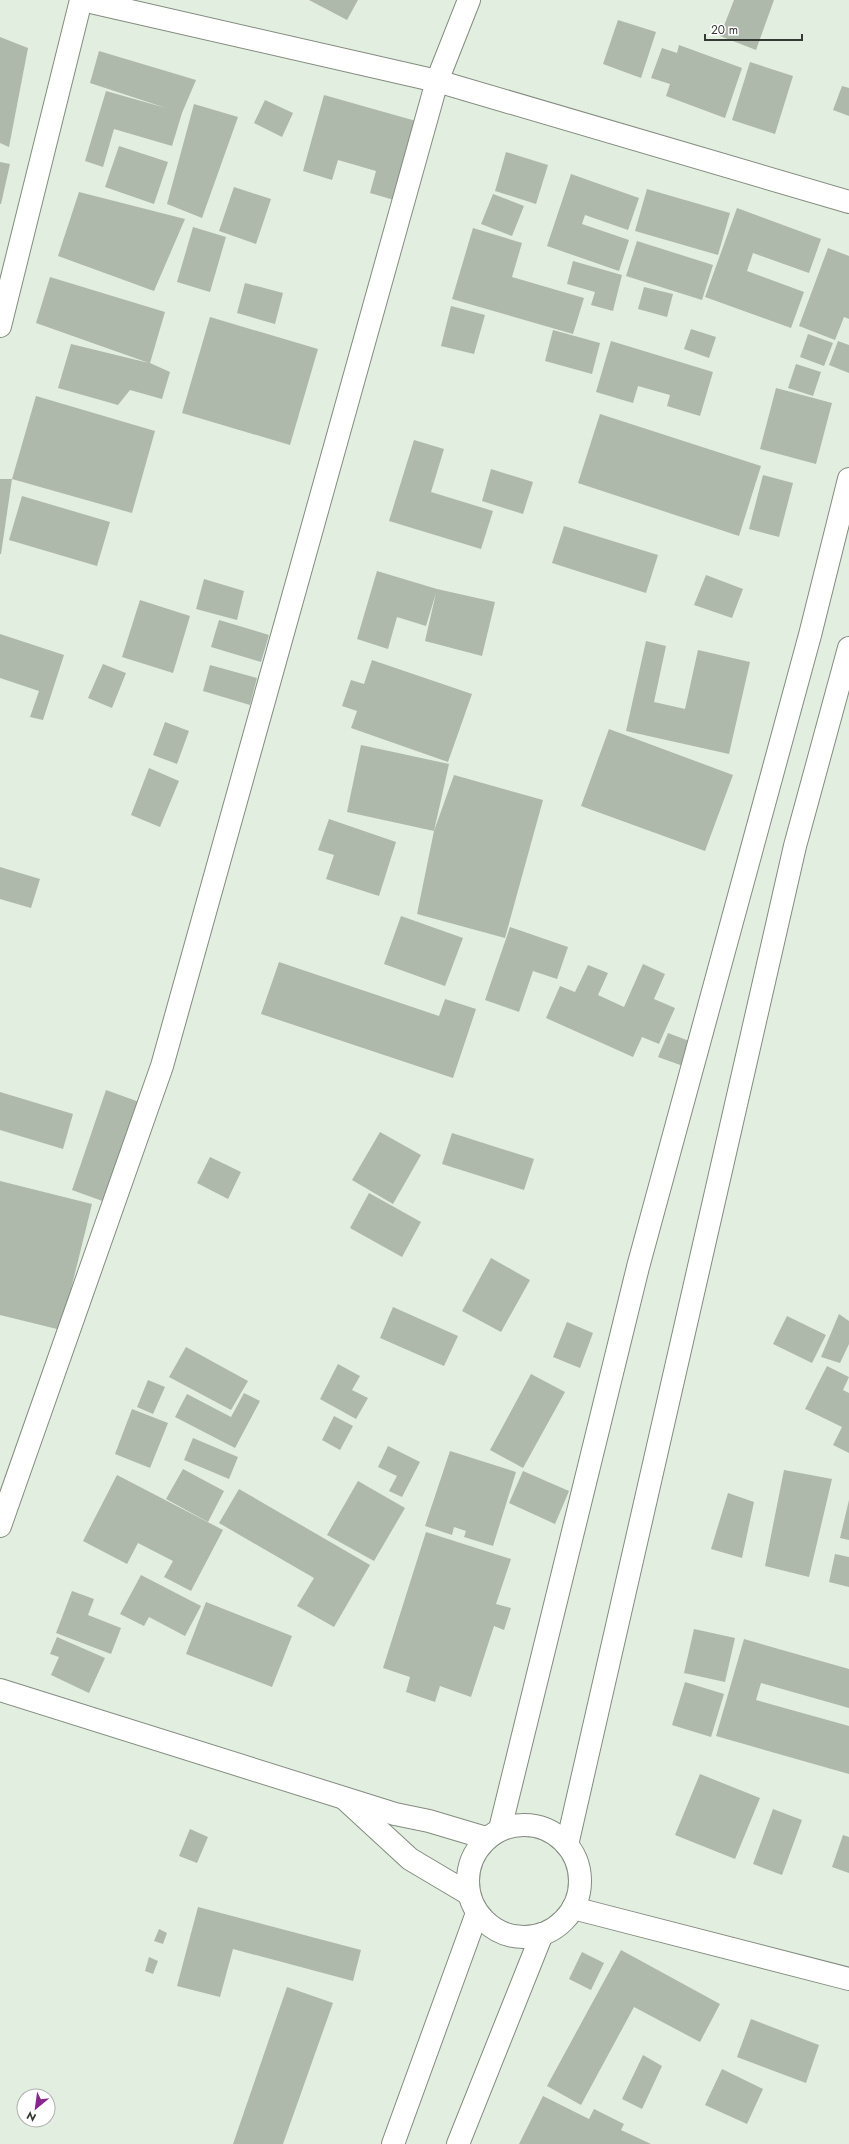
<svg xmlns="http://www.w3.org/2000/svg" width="849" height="2144" viewBox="0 0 849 2144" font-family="Jost,sans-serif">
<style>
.building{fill:#aeb9ab}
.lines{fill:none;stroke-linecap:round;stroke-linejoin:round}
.minor-casing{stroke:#828c7f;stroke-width:24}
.secondary-casing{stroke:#828c7f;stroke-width:24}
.minor{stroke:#fff;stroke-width:22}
.secondary{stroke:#fff;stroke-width:22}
</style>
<rect width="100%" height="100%" fill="#e2eedf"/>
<g class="building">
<path d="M309,0h49l-11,20z"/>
<path d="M734,0h40l-18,50 -36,-14z"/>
<path d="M618,20l38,12 -15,46 -38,-14z"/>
<path d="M0,37l28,11 -19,99 -9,-4z"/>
<path d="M679,45l63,23 -17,50 -59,-22 4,-12 -19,-6 11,-30 15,5z"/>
<path d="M99,51l97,29 -14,33 -10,33 -58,-17 -11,38 -18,-6 21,-70 60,17 -76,-25z"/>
<path d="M750,62l43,14 -18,58 -43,-14z"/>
<path d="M842,86l7,2v28l-16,-6z"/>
<path d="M324,95l99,28 -22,79 -31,-9 6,-22 -38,-11 -6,20 -29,-9z"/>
<path d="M265,100l28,13 -11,24 -28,-14z"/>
<path d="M194,104l44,13 -36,101 -35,-14z"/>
<path d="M119,146l49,16 -14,42 -49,-17z"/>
<path d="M506,152l42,13 -12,39 -41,-13z"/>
<path d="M0,162l10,2 -9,40h-1z"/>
<path d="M571,174l68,24 -11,32 -43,-15 -3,9 47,16 -10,31 -72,-25z"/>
<path d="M234,187l37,12 -15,45 -37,-13z"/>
<path d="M647,189l83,24 -12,42 -83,-24z"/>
<path d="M79,192l106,27 -31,72 -96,-35z"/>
<path d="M493,194l31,12 -12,30 -31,-12z"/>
<path d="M737,208l84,31 -12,34 -56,-20 -6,18 57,21 -13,36 -86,-31z"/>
<path d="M193,227l33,10 -16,55 -33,-10z"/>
<path d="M473,228l49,15 -10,34 72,21 -11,36 -121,-35z"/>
<path d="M637,241l76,24 -11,35 -76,-24z"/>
<path d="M828,248l21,8v63l-5,-2 -9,23 -36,-14z"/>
<path d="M573,261l49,14 -9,36 -22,-6 4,-13 -28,-8z"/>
<path d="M50,277l115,35 -15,51 20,9 -8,27 -32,-9 -12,15 -60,-17 13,-44 78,19 -113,-40z"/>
<path d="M245,283l38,10 -8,31 -38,-11z"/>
<path d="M644,287l29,7 -6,23 -29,-8z"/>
<path d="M451,306l34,9 -11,39 -33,-8z"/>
<path d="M210,317l108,32 -28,96 -108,-32z"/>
<path d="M691,329l25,8 -7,21 -25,-9z"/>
<path d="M553,330l47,13 -8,31 -47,-13z"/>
<path d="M808,334l25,9 -9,23 -24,-9z"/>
<path d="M611,341l102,31 -13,44 -33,-10 3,-11 -32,-9 -5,17 -37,-11z"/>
<path d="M838,341l11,4v28l-20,-8z"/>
<path d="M796,364l25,8 -8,24 -25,-8z"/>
<path d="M776,388l56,15 -16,61 -56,-15z"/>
<path d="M36,396l119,35 -23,82 -120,-34z"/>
<path d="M600,414l161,52 -22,70 -161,-53z"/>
<path d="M414,440l30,9 -13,43 62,19 -12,38 -92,-28z"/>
<path d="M491,469l42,13 -10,32 -41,-13z"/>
<path d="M763,475l30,8 -14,54 -30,-8z"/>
<path d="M0,479h12l-11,75h-1z"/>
<path d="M22,496l88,26 -13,44 -88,-26z"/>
<path d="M564,526l94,29 -12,38 -94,-30z"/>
<path d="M377,571l60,18 58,13 -13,54 -57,-15 11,-48 -10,33 -29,-9 -9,32 -31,-10z"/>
<path d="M706,575l37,14 -11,29 -38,-13z"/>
<path d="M204,579l40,12 -7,29 -41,-11z"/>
<path d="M140,600l50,16 -17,57 -51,-16z"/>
<path d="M219,620l50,15 -8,27 -50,-15z"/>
<path d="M0,634l64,21 -21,65 -13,-3 9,-26 -39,-13z"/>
<path d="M646,641l20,5 -12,56 31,7 13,-59 52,12 -21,92 -103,-23z"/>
<path d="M372,660l100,34 -24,68 -97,-34 6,-17 -15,-5 9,-26 13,4z"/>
<path d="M103,664l23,9 -14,35 -24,-10z"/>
<path d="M210,665l47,13 -7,27 -47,-14z"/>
<path d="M165,722l24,9 -12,33 -24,-9z"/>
<path d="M609,729l124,46 -28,76 -124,-45z"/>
<path d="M361,745l88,19 -15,67 -87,-19z"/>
<path d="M149,768l30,13 -19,46 -29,-12z"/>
<path d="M454,775l89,25 -38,138 -88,-24 17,-83z"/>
<path d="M329,819l67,23 -17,54 -53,-17 8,-24 -16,-5z"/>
<path d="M0,867l40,12 -9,29 -31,-9z"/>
<path d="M401,916l62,22 -18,48 -61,-22z"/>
<path d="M510,927l58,20 -11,32 -24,-8 -14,41 -34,-12z"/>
<path d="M279,962l160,54 6,-17 31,10 -23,69 -192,-64z"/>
<path d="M643,964l22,10 -11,25 21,9 -16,36 -17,-7 -9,20 -87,-39 14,-32 15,6 13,-27 20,8 -10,22 26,12z"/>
<path d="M668,1033l24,9 -9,24 -25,-9z"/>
<path d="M106,1090l36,13 -34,100 -36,-13z"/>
<path d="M0,1092l73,22 -10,35 -63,-19z"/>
<path d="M380,1132l41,23 -28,49 -41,-24z"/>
<path d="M452,1133l82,26 -10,31 -82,-26z"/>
<path d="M210,1157l31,15 -13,27 -31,-16z"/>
<path d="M0,1181l92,23 -31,126 -61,-15z"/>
<path d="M369,1193l52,29 -19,35 -52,-29z"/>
<path d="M491,1258l39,22 -29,52 -39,-21z"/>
<path d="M393,1307l65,29 -14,30 -64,-28z"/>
<path d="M839,1314l10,7v23l-9,19 -19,-6z"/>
<path d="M787,1316l39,19 -14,28 -39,-19z"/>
<path d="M567,1322l26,11 -13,35 -27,-11z"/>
<path d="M186,1347l62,34 -17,29 -62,-33z"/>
<path d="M338,1364l22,12 -8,14 16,8 -12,21 -36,-20z"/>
<path d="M827,1366l22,11 -6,13 6,3v60l-16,-8 9,-18 -37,-18z"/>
<path d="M531,1374l34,18 -42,76 -33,-18z"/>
<path d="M148,1380l17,7 -12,27 -16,-7z"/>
<path d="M244,1393l16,8 -25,47 -60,-31 12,-23 44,23z"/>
<path d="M132,1409l36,14 -18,45 -35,-14z"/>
<path d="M334,1416l19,10 -13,24 -18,-10z"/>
<path d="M193,1438l45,19 -9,22 -45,-19z"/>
<path d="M388,1446l32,16 -18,35 -13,-6 8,-15 -19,-9z"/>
<path d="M450,1451l66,21 -23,74 -29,-9 2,-6 -12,-4 -2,8 -27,-9z"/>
<path d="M183,1469l41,22 -16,31 -42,-23z"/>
<path d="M784,1470l48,9 -23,98 -44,-11z"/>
<path d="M523,1471l46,20 -14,33 -46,-21z"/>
<path d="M117,1475l106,55 -32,61 -27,-14 9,-16 -35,-18 -11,21 -44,-23z"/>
<path d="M358,1481l47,27 -31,53 -47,-26z"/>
<path d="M239,1489l131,76 -36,62 -37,-21 17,-28 -95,-55z"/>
<path d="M728,1493l26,9 -12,56 -31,-9z"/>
<path d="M849,1500v40l-9,-2z"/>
<path d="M426,1532l85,27 -15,45 15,4 -7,22 -10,-4 -23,71 -31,-11 -5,16 -29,-10 4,-15 -27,-9z"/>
<path d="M835,1554l14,3v30l-20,-5z"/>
<path d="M141,1575l60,31 -16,30 -36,-19 -5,9 -24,-12z"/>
<path d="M72,1591l22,8 -6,16 33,13 -10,26 -55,-21z"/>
<path d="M206,1602l86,34 -20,51 -86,-33z"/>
<path d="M694,1629l41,9 -10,44 -41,-9z"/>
<path d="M57,1637l48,21 -16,35 -38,-18 8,-18 -9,-3z"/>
<path d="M744,1639l105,30v39l-88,-25 -5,17 93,26v48l-133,-38z"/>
<path d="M685,1682l39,12 -13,43 -39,-12z"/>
<path d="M700,1774l60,24 -25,61 -60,-24z"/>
<path d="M773,1809l29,11 -20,55 -29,-11z"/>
<path d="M190,1829l18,8 -11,26 -18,-7z"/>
<path d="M843,1835l6,2v36l-17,-6z"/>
<path d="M198,1907l163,43 -8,31 -120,-32 -13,48 -43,-11z"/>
<path d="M159,1929l8,4 -4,11 -9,-3z"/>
<path d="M621,1950l99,54 -20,38 -66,-35 -53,98 -34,-19z"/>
<path d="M582,1952l22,11 -13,27 -22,-11z"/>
<path d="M149,1957l9,4 -5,13 -8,-3z"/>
<path d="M287,1987l46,16 -50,141h-50z"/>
<path d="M751,2019l68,26 -13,38 -69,-26z"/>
<path d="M643,2055l19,11 -20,43 -20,-10z"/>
<path d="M722,2069l41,20 -16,35 -42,-19z"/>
<path d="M543,2096l46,23 5,-10 30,15 -3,6 30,14h-132z"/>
</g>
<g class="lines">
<g class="minor-casing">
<g id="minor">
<path d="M82,0l355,81 412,121"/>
<path d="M0,326l81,-326"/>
<path d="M0,1526l162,-460 275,-985 32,-81"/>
<path d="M0,1690l395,124 34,7 57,17"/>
<path d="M347,1801l63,58 59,35"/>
<path d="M573,1908l276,71"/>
</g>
</g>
<g class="secondary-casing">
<g id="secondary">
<circle cx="524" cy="1881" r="56"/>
<path d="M500,1829l138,-562 172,-632 39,-156"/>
<path d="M567,1845l228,-999 54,-198"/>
<path d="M393,2144l84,-231"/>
<path d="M458,2144l84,-210"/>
</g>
</g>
<use href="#minor" class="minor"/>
<use href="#secondary" class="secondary"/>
</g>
<g transform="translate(36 2108) rotate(209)"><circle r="19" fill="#ffffff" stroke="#aeb0ad"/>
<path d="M0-3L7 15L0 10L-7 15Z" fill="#88258e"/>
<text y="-6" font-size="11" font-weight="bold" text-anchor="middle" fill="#343933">N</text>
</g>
<path d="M705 34v6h97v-6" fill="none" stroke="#343933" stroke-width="2"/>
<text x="711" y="34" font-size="12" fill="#343933" stroke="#ffffff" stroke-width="3" paint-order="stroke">20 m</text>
</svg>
